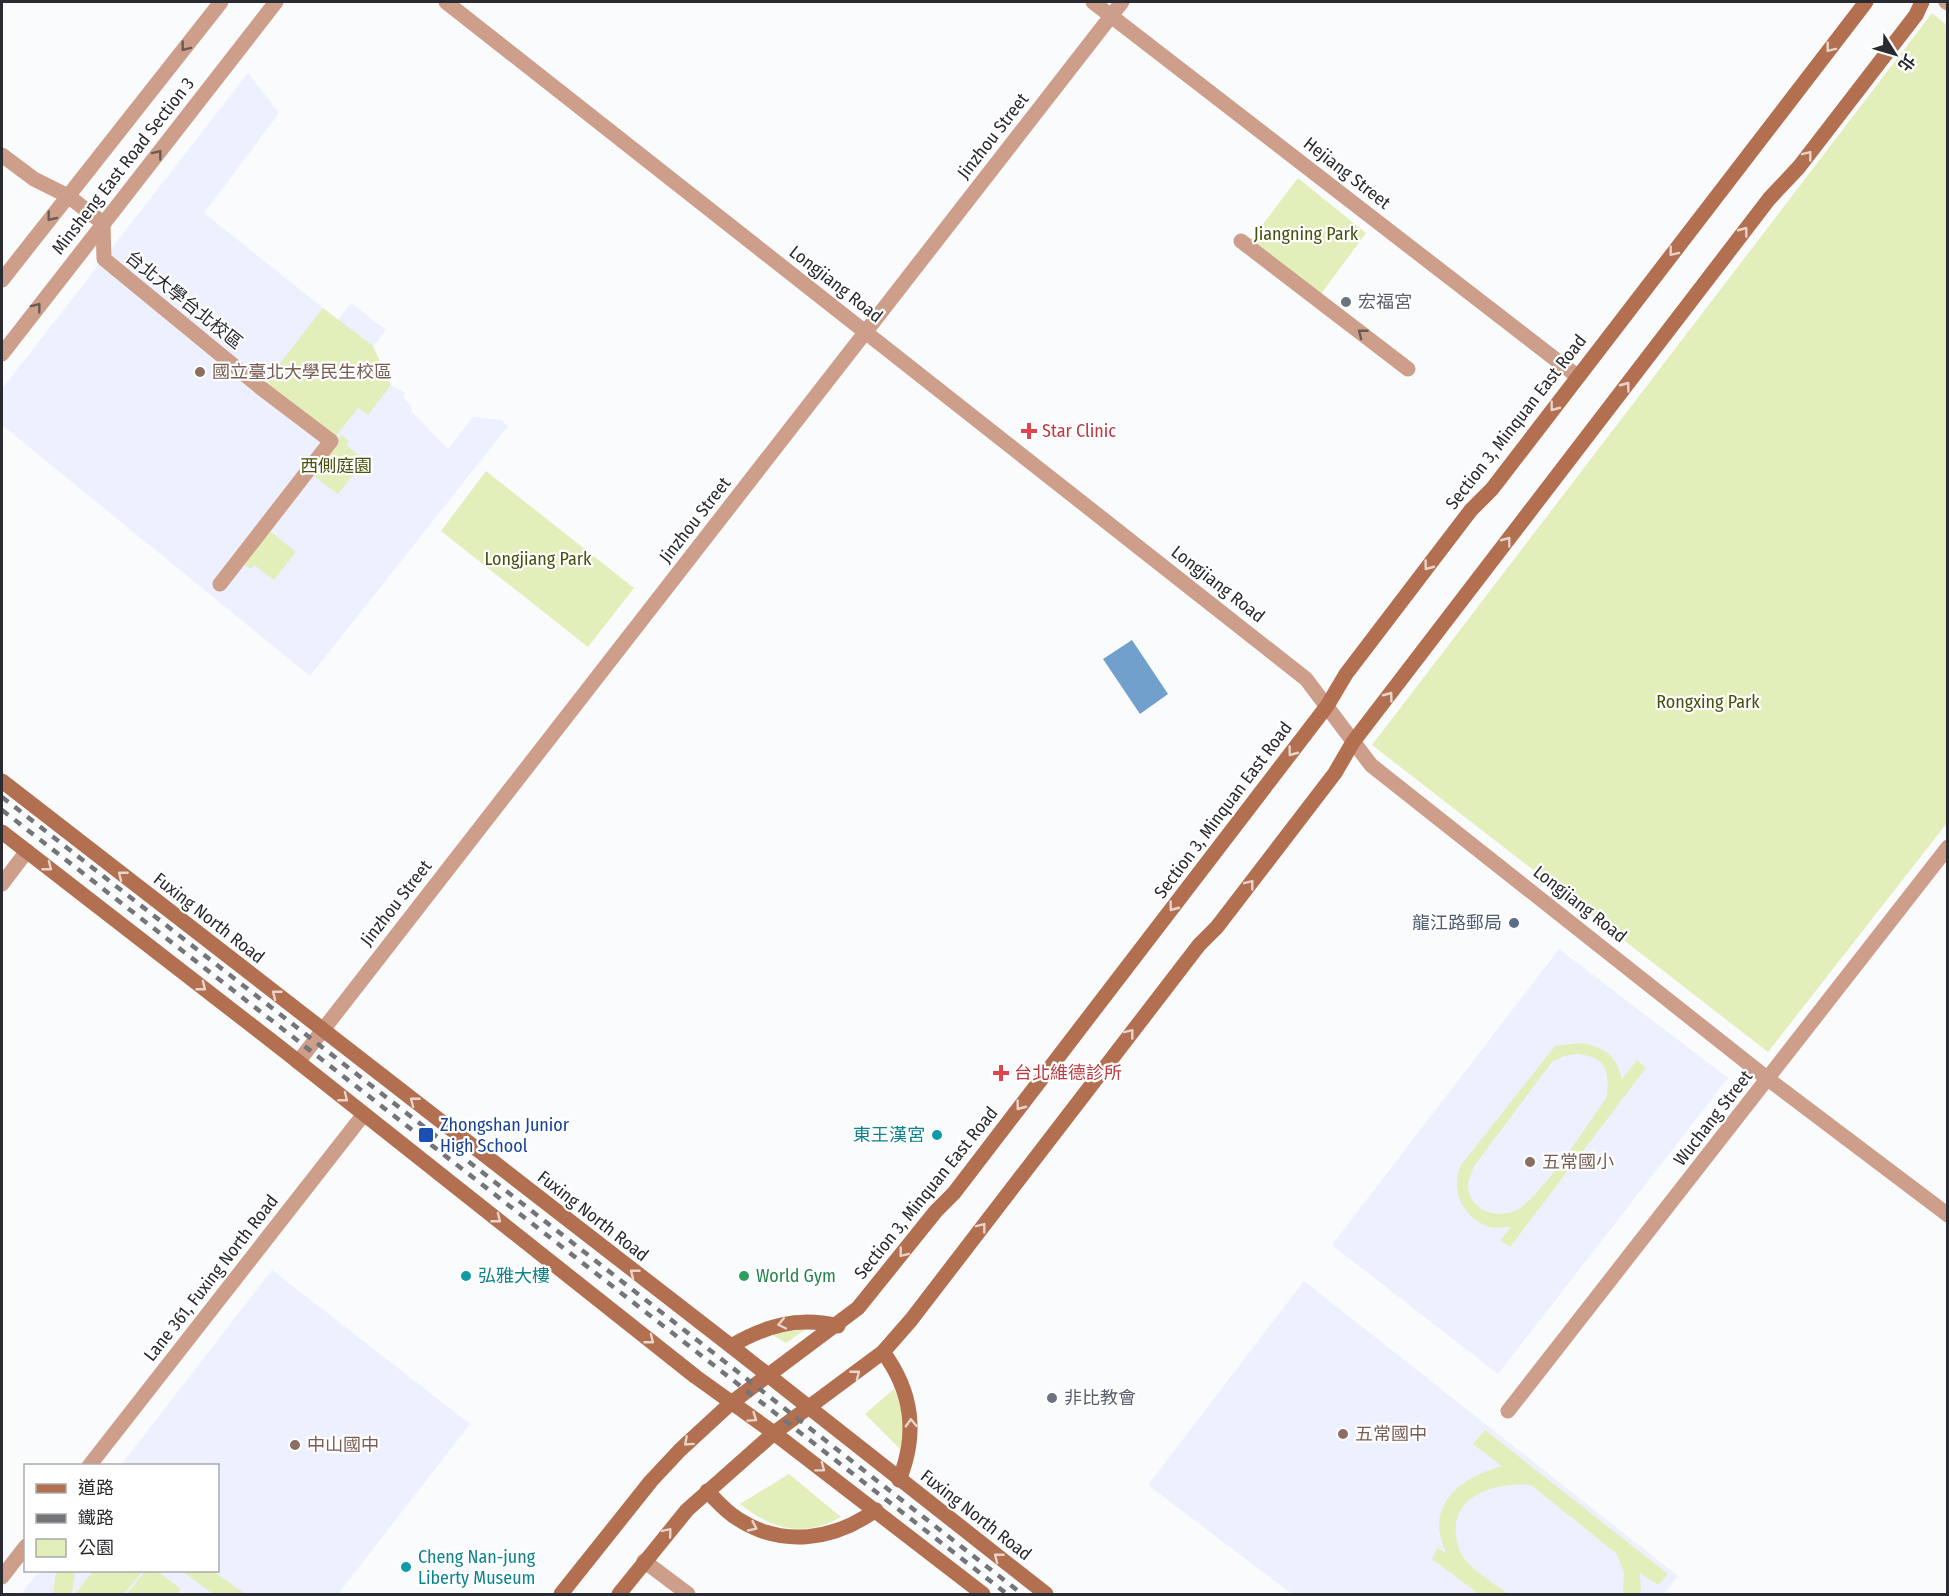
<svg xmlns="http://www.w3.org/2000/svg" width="1949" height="1596" viewBox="0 0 1949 1596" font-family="'Fira Sans Condensed','Noto Sans TC',sans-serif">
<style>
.built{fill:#ecf0ff}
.green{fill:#e3efba;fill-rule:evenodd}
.water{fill:#70a0cb}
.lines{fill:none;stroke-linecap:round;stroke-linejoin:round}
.minor{stroke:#cd9e89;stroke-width:15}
.tertiary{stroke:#cd9e89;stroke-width:15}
.secondary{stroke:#b37051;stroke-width:15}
.rail{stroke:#747579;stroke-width:4.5;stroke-dasharray:8 8;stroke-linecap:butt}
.oneway{stroke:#6b5954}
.oneway2{stroke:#e8d4cb}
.worship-dot{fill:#6b7280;stroke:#fff;stroke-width:2}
.education-dot{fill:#8d6e63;stroke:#fff;stroke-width:2}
.health-dot{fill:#e0444e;stroke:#fff;stroke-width:2}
.service-dot{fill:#5c6f8a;stroke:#fff;stroke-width:2}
.transit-dot{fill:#1a4fb4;stroke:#fff;stroke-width:2}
.culture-dot{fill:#0f9aa8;stroke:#fff;stroke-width:2}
.leisure-dot{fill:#2e9e5b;stroke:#fff;stroke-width:2}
.labels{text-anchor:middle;stroke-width:4.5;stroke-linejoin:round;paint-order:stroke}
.street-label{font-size:18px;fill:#2a2b30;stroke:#fff}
.park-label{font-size:18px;fill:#47520d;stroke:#fff}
.worship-label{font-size:18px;fill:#5b616d;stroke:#fff;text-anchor:start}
.education-label{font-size:18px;fill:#785e54;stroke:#fff;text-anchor:start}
.health-label{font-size:18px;fill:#be3a42;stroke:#fff;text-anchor:start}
.service-label{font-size:18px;fill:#4e5e75;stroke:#fff;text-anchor:end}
.transit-label{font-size:18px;fill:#164399;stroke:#fff;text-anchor:start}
.culture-label{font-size:18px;fill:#0d838f;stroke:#fff;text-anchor:start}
.leisure-label{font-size:18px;fill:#27864d;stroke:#fff;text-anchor:start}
</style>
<rect width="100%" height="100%" fill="#fafbfd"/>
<g class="built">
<path d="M248,73l31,40 -75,100 134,107 13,-17 35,27 -13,17 18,38 14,8 -2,3 9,12 -1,3 37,38 25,-32 28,3 7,6 -198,250 -308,-251v-36z"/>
<path d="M1559,949l169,129 -230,296 -166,-129z"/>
<path d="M272,1270l198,154 -132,170h-317l18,-23 179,-1v-104l-97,-1z"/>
<path d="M1304,1281l374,295 -14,18h-372l-144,-109z"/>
</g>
<g class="green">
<path d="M1932,13l16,13 -1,797 -179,229 -396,-307z"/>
<path d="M1298,178l68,55 -45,61 -71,-53z"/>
<path d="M323,308l50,38 18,39 -23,30 -10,-7 -26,33h4l5,-6 8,6 -2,5 18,14 -27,34 -30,-22 23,-30 -70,-54z"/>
<path d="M486,471l148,117 -46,59 -147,-116z"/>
<path d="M265,527l31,25 -22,28 -20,-15 -3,4 -12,-9z"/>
<path d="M1580,1043c25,4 36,12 42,36l15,-19 9,8 -136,179 -10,-7 11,-13c-8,0 -16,2 -24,-1 -25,-9 -37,-37 -26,-61l94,-119zM1577,1054c30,3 32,16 30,43 -17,24 -70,106 -92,114 -21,8 -48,-2 -47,-28 1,-5 4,-12 6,-17l78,-104 12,-6z"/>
<path d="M806,1329l-20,14 -15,-9z"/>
<path d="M894,1389c11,20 12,38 6,60l-35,-35z"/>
<path d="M1485,1430l183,144 -10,11 -18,-12 1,21h-18l1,-21 -7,-19 -86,-69c-45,-4 -93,18 -69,70 5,11 35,31 46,39h-29l-47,-35 5,-11 9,5c-3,-8 -7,-18 -7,-27 0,-35 35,-52 63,-60l-29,-22z"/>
<path d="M789,1474l52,43c-37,21 -68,13 -101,-13z"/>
<path d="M56,1571h19l-3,23h-19z"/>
<path d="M93,1571v-1l50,1 -19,23h-49z"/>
<path d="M145,1571h12l24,18 -4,5h-50z"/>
<path d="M182,1571h31l32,23h-32z"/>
</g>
<path class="water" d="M1132,640l36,54 -28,20 -37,-55z"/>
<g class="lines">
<g class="minor">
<path d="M446,2l860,677 65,86 397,314 180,136"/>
<path d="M1093,2l484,374"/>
<path d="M2,155l32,24 34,17 35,27 1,36 157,129 70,53 -111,143"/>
<path d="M1241,241l167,128"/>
<path d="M2,884l25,-33"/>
<path d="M89,1466l275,-352"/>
<path d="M644,1561l44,33"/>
<path d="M2,1577l24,-31"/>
</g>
<g class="tertiary">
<path d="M1946,2l2,1"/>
<path d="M2,280l219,-278"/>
<path d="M2,354l274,-352"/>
<path d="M298,1062l824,-1060"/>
<path d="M1508,1411l440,-564"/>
</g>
<g class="secondary">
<path d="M2,781l729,565 315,248"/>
<path d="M2,832l280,217 414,328 78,56 209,161"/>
<path d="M731,1346c34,-20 67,-30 107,-20"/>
<path d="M883,1352c29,39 35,82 16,128"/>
<path d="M707,1491c10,10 19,21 31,28 45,29 96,21 138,-9"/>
<path d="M561,1594l90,-113 29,-31 51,-47 127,-95 78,-97 18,-18 373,-487 19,-32 125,-164 21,-21 374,-487"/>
<path d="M619,1594l68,-84 87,-77 109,-81 28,-32 288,-375 18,-18 118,-154 18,-31 416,-543 30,-32 117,-152 6,-13"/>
</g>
<g class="rail">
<path d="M2,797l1020,797"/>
<path d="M2,810l1005,784"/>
</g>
</g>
<defs><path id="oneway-chevron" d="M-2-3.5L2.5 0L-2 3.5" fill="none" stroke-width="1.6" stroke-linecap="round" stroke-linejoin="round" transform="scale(1.5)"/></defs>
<g class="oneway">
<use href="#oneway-chevron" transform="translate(185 47) rotate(128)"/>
<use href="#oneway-chevron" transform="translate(158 154) rotate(-52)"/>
<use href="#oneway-chevron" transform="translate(51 217) rotate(128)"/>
<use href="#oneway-chevron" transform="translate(37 307) rotate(-52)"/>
<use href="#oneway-chevron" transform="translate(1362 333) rotate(-142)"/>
</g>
<g class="oneway2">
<use href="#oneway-chevron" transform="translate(1830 48) rotate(128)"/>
<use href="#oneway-chevron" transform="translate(1808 155) rotate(-52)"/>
<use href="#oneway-chevron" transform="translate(1744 231) rotate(-53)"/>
<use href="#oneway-chevron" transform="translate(1673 252) rotate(128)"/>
<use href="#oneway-chevron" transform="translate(1626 386) rotate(-53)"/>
<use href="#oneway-chevron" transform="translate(1554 407) rotate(127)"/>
<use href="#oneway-chevron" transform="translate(1507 541) rotate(-53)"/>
<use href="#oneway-chevron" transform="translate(1428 566) rotate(127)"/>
<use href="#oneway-chevron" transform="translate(1389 696) rotate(-53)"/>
<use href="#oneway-chevron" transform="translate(1292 752) rotate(127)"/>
<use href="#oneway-chevron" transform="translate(48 867) rotate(38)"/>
<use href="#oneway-chevron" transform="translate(122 875) rotate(-142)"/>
<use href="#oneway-chevron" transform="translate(1250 884) rotate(-52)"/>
<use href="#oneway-chevron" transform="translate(1173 907) rotate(127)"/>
<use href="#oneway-chevron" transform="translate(202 987) rotate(38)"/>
<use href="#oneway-chevron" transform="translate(276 994) rotate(-142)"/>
<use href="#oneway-chevron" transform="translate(1130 1033) rotate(-52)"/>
<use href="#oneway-chevron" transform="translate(344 1098) rotate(38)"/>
<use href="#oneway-chevron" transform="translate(414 1101) rotate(-142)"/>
<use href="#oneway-chevron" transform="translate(1020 1106) rotate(127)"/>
<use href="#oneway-chevron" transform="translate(497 1219) rotate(38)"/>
<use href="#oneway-chevron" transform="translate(982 1227) rotate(-52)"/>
<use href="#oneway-chevron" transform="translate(903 1253) rotate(128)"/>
<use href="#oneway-chevron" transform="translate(634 1273) rotate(-142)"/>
<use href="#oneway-chevron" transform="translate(782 1324) rotate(168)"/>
<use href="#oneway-chevron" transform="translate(650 1340) rotate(38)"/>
<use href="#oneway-chevron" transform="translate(856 1374) rotate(-38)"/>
<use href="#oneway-chevron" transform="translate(753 1418) rotate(35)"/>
<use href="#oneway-chevron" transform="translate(911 1423) rotate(-92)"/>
<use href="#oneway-chevron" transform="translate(688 1442) rotate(138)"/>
<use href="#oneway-chevron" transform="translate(821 1468) rotate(37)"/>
<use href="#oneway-chevron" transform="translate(753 1527) rotate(25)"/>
<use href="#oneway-chevron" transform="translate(668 1532) rotate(-50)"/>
<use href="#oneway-chevron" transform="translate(998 1557) rotate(-142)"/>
</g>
<g class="worship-dot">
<circle cx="1346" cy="302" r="6"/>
<circle cx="1052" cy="1398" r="6"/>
</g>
<g class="education-dot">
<circle cx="200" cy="372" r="6"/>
<circle cx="1530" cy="1162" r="6"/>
<circle cx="1343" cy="1434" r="6"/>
<circle cx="295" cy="1445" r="6"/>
</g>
<g class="health-dot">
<path d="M1026 422h6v6h6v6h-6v6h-6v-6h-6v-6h6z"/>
<path d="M998 1064h6v6h6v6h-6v6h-6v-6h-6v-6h6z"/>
</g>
<circle class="service-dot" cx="1514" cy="923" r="6"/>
<rect class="transit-dot" x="418" y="1127" width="16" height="16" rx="3"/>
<g class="culture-dot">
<circle cx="937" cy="1135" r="6"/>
<circle cx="466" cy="1276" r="6"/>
<circle cx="406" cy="1567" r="6"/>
</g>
<circle class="leisure-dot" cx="744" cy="1276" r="6"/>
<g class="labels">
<g class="street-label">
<text transform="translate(993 136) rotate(-52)" y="6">Jinzhou Street</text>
<text transform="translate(123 166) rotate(-52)" y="6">Minsheng East Road Section 3</text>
<text transform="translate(1347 173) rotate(38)" y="6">Hejiang Street</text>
<text transform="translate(836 284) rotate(38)" y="6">Longjiang Road</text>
<text transform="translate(184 300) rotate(39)" y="6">台北大學台北校區</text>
<text transform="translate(1516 422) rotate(-52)" y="6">Section 3, Minquan East Road</text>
<text transform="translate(695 520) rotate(-52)" y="6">Jinzhou Street</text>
<text transform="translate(1218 584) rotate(38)" y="6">Longjiang Road</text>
<text transform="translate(1223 810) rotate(-53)" y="6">Section 3, Minquan East Road</text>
<text transform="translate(396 903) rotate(-52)" y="6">Jinzhou Street</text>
<text transform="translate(1580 904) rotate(38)" y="6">Longjiang Road</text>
<text transform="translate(209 918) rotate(38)" y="6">Fuxing North Road</text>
<text transform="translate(1713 1118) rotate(-52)" y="6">Wuchang Street</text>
<text transform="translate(926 1193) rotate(-51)" y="6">Section 3, Minquan East Road</text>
<text transform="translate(593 1216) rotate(38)" y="6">Fuxing North Road</text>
<text transform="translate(211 1278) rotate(-52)" y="6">Lane 361, Fuxing North Road</text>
<text transform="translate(976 1515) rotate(38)" y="6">Fuxing North Road</text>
</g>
<g class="park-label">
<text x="1306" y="240">Jiangning Park</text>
<text x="336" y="472">西側庭園</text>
<text x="538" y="565">Longjiang Park</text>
<text x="1708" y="708">Rongxing Park</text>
</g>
<g class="worship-label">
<text x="1358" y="308">宏福宮</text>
<text x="1064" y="1404">非比教會</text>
</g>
<g class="education-label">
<text x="212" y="378">國立臺北大學民生校區</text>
<text x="1542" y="1168">五常國小</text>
<text x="1355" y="1440">五常國中</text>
<text x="307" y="1451">中山國中</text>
</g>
<g class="health-label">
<text x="1042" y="437">Star Clinic</text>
<text x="1014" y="1079">台北維德診所</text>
</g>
<g class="service-label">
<text x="1502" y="929">龍江路郵局</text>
</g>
<g class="transit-label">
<text x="440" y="1131">Zhongshan Junior<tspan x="440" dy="21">High School</tspan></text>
</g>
<g class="culture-label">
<text x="925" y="1141" text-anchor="end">東王漢宮</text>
<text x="478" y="1282">弘雅大樓</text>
<text x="418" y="1563">Cheng Nan-jung<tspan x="418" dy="21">Liberty Museum</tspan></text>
</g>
<g class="leisure-label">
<text x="756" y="1282">World Gym</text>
</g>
</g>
<rect width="1949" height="1596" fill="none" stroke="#2a2b30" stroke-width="6"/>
<rect x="24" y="1464" width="195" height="108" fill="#ffffff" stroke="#aaaaac" stroke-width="1.5"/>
<rect x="36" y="1484" width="30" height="9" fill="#b37051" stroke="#aaaaac" stroke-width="1.5"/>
<text x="78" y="1494" font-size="18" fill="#2a2b30">道路</text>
<rect x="36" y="1514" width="30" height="9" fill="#747579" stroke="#aaaaac" stroke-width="1.5"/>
<text x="78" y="1524" font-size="18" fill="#2a2b30">鐵路</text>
<rect x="36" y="1539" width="30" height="18" fill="#e3efba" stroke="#aaaaac" stroke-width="1.5"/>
<text x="78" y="1554" font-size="18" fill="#2a2b30">公園</text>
<g transform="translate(1895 54) rotate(127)" stroke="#ffffff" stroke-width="4.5" paint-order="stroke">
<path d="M0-4.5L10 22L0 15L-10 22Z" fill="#2a2b30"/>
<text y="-9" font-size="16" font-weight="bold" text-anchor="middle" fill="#2a2b30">北</text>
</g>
</svg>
